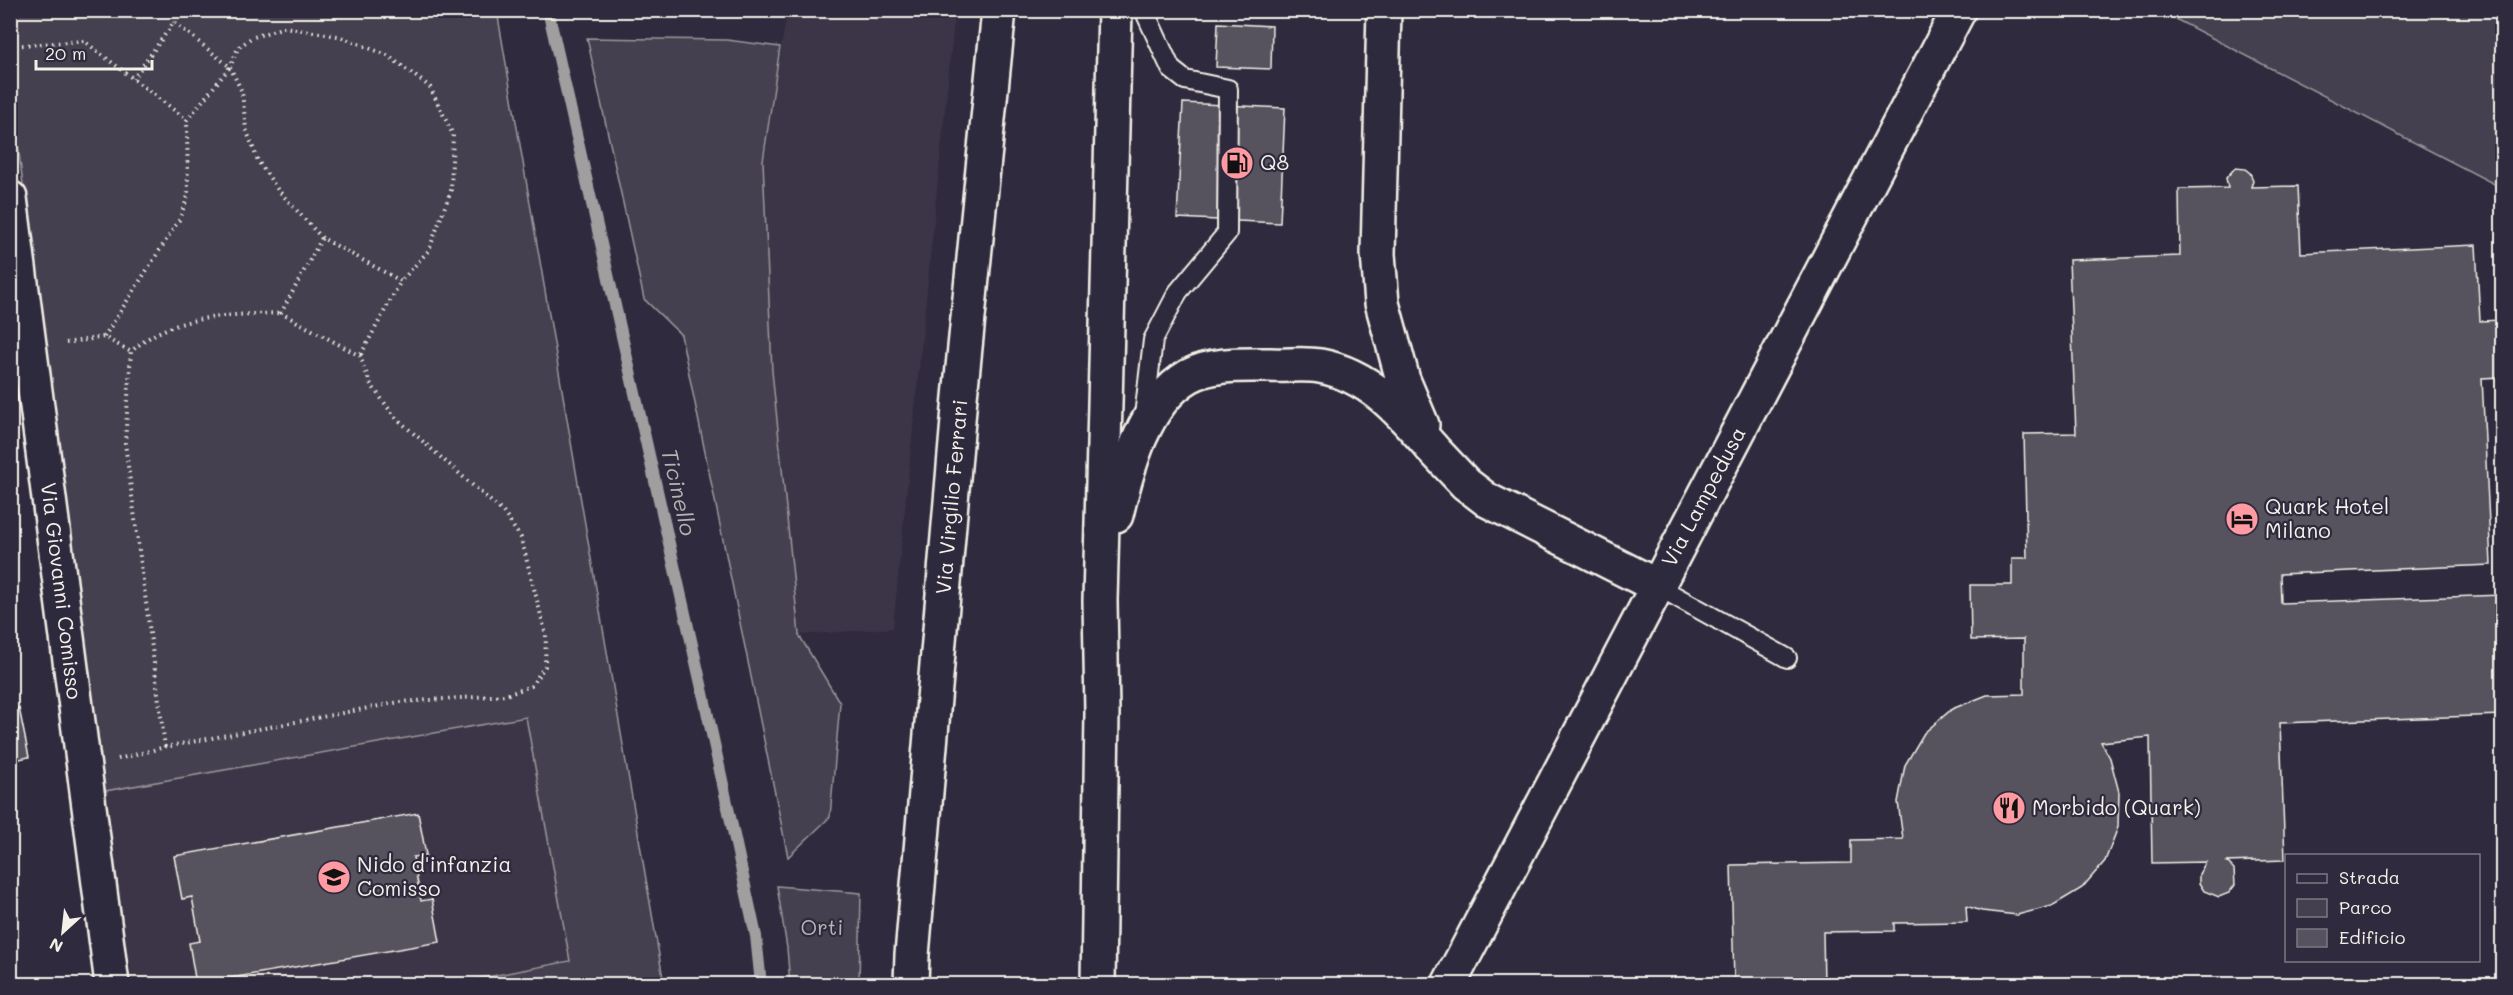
<svg xmlns="http://www.w3.org/2000/svg" width="2513" height="995" viewBox="0 0 2513 995" font-family="Mali,sans-serif">
<style>
.built{fill:#3b3647}
.green{fill:#454050;stroke:#9c989c;stroke-width:1.5}
.lines{fill:none;stroke-linecap:round;stroke-linejoin:round}
.stream{stroke:#a19ea0;stroke-width:12}
.building{fill:#56525f;stroke:#f4f1e8;stroke-width:1.5}
.lane-casing{stroke:#f4f1e8;stroke-width:22}
.street-casing{stroke:#f4f1e8;stroke-width:38}
.primary-casing{stroke:#f4f1e8;stroke-width:38}
.path{stroke:#f4f1e8;stroke-width:4;stroke-dasharray:1.5 4.5;stroke-linecap:butt}
.lane{stroke:#2f2a3d;stroke-width:18}
.street{stroke:#2f2a3d;stroke-width:33}
.primary{stroke:#2f2a3d;stroke-width:33}
.labels{text-anchor:middle;stroke-width:4.5;stroke-linejoin:round;paint-order:stroke}
.poi-label{font-size:21px;fill:#f4f1e8;stroke:#2f2a3d;text-anchor:start}
.street-label{font-size:21px;fill:#f4f1e8;stroke:#2f2a3d}
.park-label{font-size:21px;fill:#b7b3b3;stroke:#2f2a3d}
.water-label{font-size:22px;font-style:italic;fill:#b6b2b2;stroke:#2f2a3d}
</style>
<rect width="100%" height="100%" fill="#2f2a3d"/>
<filter id="ink" filterUnits="userSpaceOnUse"><feTurbulence type="fractalNoise" baseFrequency=".0167" numOctaves="2"/><feDisplacementMap in="SourceGraphic" scale="12" xChannelSelector="R" yChannelSelector="G"/><feConvolveMatrix kernelMatrix="1 2 1 2 8 2 1 2 1" color-interpolation-filters="sRGB"/></filter>
<g filter="url(#ink)">
<g class="built">
<path d="M787,11h168l-62,617 -94,7 -27,-264 -9,-210z"/>
<path d="M526,717l44,245 -120,22h-317l-34,-192z"/>
</g>
<g class="green">
<path d="M10,11h487l167,973h-214l120,-23 -44,-244 -427,75 -88,-703z"/>
<path d="M2160,11h342v177z"/>
<path d="M587,38l140,2 53,7 -17,114 9,210 27,264 41,68 -10,114 -42,40 -107,-522 -37,-36z"/>
<path d="M777,886l84,7 -2,91h-69l-3,-36z"/>
</g>
<g class="lines">
<path class="stream" d="M548,10l155,683 53,243 5,48"/>
</g>
<g class="building">
<path d="M1218,23l54,3 -1,43 -55,-2z"/>
<path d="M1183,103l102,5 -5,115 -103,-5z"/>
<path d="M2235,168l10,1 5,4 3,7 -2,7 47,-1 3,67 175,-8 4,76 22,-1v57l-20,1 9,187 -211,9 1,29 221,-8v120l-222,8 5,137 -58,2 7,7 1,16 -6,8 -10,4 -15,-6 -5,-8v-9l7,-12 -54,1 -2,-126 -49,5 9,16 9,34 -1,35 -13,34 -23,27 -30,18 -35,9 -35,-4 -16,-5 1,16 -73,1v8l-71,1 1,52h-157l67,-1 -3,-118 120,-2v-23l52,-1 -5,-37 7,-37 19,-32 28,-24 35,-14 37,-1v-55l-53,1 -1,-55h42v-27h15l-3,-124 52,-1 -7,-173 111,-4 -1,-67 49,-1 -2,-10z"/>
<path d="M19,708l10,49 -19,4v-51z"/>
<path d="M418,813l8,42 -13,2 8,44 11,-2 8,43 -244,42 -7,-41 11,-2 -8,-44 -10,2 -8,-43z"/>
</g>
<g class="lines">
<g class="lane-casing">
<g id="lane">
<path d="M1144,416l9,-76 25,-48 49,-59 1,-144 -43,-9 -14,-11 -27,-59"/>
<path d="M1657,586l130,72"/>
</g>
</g>
<g class="street-casing">
<g id="street">
<path d="M10,198l102,786"/>
<path d="M1432,448l34,36 21,16 170,86"/>
<path d="M1449,984l510,-974"/>
</g>
</g>
<g class="primary-casing">
<g id="primary">
<path d="M1384,10l-6,244 4,49 21,77 19,45"/>
<path d="M1116,515c11,-46 28,-113 73,-139 24,-13 54,-11 81,-11 16,1 34,-2 50,1 50,9 81,46 112,82"/>
<path d="M911,984l1,-29 48,-558 39,-387"/>
<path d="M1098,984l4,-271 -2,-112 15,-591"/>
</g>
</g>
<g class="path">
<path d="M170,10l4,12"/>
<path d="M10,46l74,-5 103,79"/>
<path d="M322,238l-44,-48 -20,-29 -12,-32 -4,-37 -12,-25 8,-19 13,-10 33,-11 54,9 49,19 43,32 23,48 -2,55 -22,60 -28,31"/>
<path d="M104,337l75,-117 9,-24 -1,-76 43,-53 -56,-45 -41,57"/>
<path d="M66,343l38,-6 27,15"/>
<path d="M165,747l-40,-304 6,-91c38,-38 100,-37 150,-39"/>
<path d="M118,759l47,-12 235,-45 106,-7 25,-9 14,-20 1,-31 -25,-97 -18,-26 -109,-96 -24,-33 -10,-27 -79,-43 41,-75 79,43 -41,75"/>
</g>
<use href="#lane" class="lane"/>
<use href="#street" class="street"/>
<use href="#primary" class="primary"/>
</g>
</g>
<defs>
<g id="fuel-disc" transform="scale(1.725)"><circle r="9.5" fill="#ff9aa2" stroke="#2f2a3d"/><path d="M-5.5-6h7V0h2V4h1.3V-2.5L3-4.5l.8-.8L6-3V5H2.5V1h-1V6h-7ZM-4.2-4.7v3.2H.2V-4.7Z" fill="#111"/></g>
<g id="hotel-disc" transform="scale(1.725)"><circle r="9.5" fill="#ff9aa2" stroke="#2f2a3d"/><path d="M-6-4.5h1.5V1H6V5H4.5V3h-9V5H-6ZM-4 0a1.8 1.8 0 1 1 3.6 0ZM.5 0V-2.5h3Q6-2.5 6 0Z" fill="#111"/></g>
<g id="restaurant-disc" transform="scale(1.725)"><circle r="9.5" fill="#ff9aa2" stroke="#2f2a3d"/><path d="M-5-6h1v4h1v-4h1v4h1v-4h1v5L-1.5 .5V6h-2V.5L-5-1ZM5-6V6H3V1.5H1.5Q1.5-4 5-6Z" fill="#111"/></g>
<g id="school-disc" transform="scale(1.725)"><circle r="9.5" fill="#ff9aa2" stroke="#2f2a3d"/><path d="M0-5L7-2L0 1L-7-2ZM-4 1L0 2.5L4 1V4Q0 6-4 4Z" fill="#111"/></g>
</defs>
<g fill-rule="evenodd">
<use href="#fuel-disc" x="1237" y="163"/>
<use href="#hotel-disc" x="2242" y="519"/>
<use href="#restaurant-disc" x="2009" y="808"/>
<use href="#school-disc" x="334" y="877"/>
</g>
<g class="labels">
<g class="poi-label">
<text x="1260" y="170">Q8</text>
<text x="2265" y="514">Quark Hotel<tspan x="2265" dy="24">Milano</tspan></text>
<text x="2032" y="815">Morbido (Quark)</text>
<text x="357" y="872">Nido d'infanzia<tspan x="357" dy="24">Comisso</tspan></text>
</g>
<g class="street-label">
<text transform="translate(952 497) rotate(-85)" y="7">Via Virgilio Ferrari</text>
<text transform="translate(1704 497) rotate(-62)" y="7">Via Lampedusa</text>
<text transform="translate(61 591) rotate(83)" y="7">Via Giovanni Comisso</text>
</g>
<g class="park-label">
<text x="822" y="935">Orti</text>
</g>
<g class="water-label">
<text transform="translate(679 492) rotate(77)" y="8">Ticinello</text>
</g>
</g>
<rect width="2513" height="995" fill="none" stroke="#2f2a3d" stroke-width="36"/>
<rect x="18" y="18" width="2477" height="959" fill="none" stroke="#f4f1e8" stroke-width="2" filter="url(#ink)"/>
<rect x="2285" y="854" width="195" height="108" fill="#2f2a3d" stroke="#7e7a81" stroke-width="1.5"/>
<rect x="2297" y="874" width="30" height="9" fill="#2f2a3d" stroke="#7e7a81" stroke-width="1.5"/>
<text x="2339" y="884" font-size="18" fill="#f4f1e8">Strada</text>
<rect x="2297" y="899" width="30" height="18" fill="#454050" stroke="#7e7a81" stroke-width="1.5"/>
<text x="2339" y="914" font-size="18" fill="#f4f1e8">Parco</text>
<rect x="2297" y="929" width="30" height="18" fill="#56525f" stroke="#7e7a81" stroke-width="1.5"/>
<text x="2339" y="944" font-size="18" fill="#f4f1e8">Edificio</text>
<g transform="translate(63 932) rotate(207)" stroke="#2f2a3d" stroke-width="4.5" paint-order="stroke">
<path d="M0-4.5L10 22L0 15L-10 22Z" fill="#f4f1e8"/>
<text y="-9" font-size="16" font-weight="bold" text-anchor="middle" fill="#f4f1e8">N</text>
</g>
<path d="M36 60v9h116v-9" fill="none" stroke="#f4f1e8" stroke-width="3"/>
<text x="45" y="60" font-size="18" fill="#f4f1e8" stroke="#2f2a3d" stroke-width="4.5" paint-order="stroke">20 m</text>
</svg>
